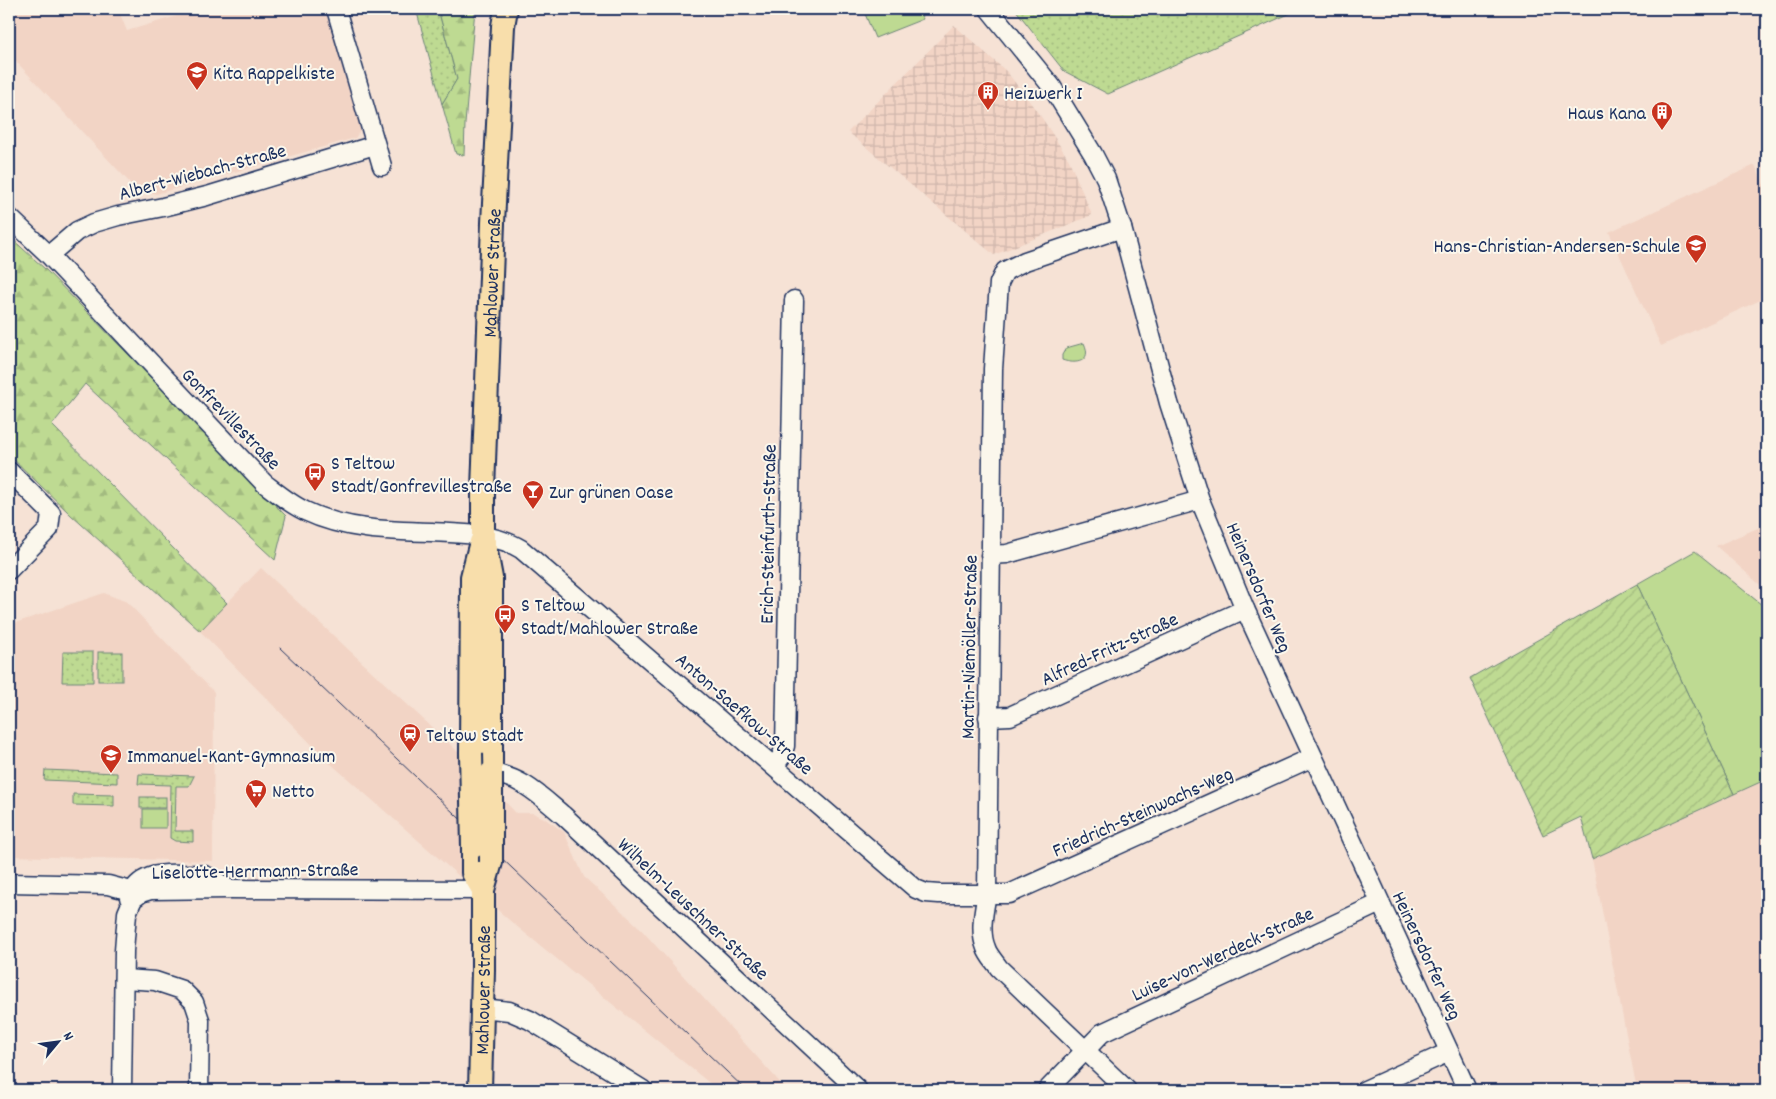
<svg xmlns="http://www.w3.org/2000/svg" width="1776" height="1099" viewBox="0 0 1776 1099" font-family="Dekko,sans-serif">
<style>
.built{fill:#f2d4c5}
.industrial{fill:url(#industrial-grid)}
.grass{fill:url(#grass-dots);stroke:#6c8478}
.forest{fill:url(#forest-firs);stroke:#6c8478}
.park{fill:#beda92;stroke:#6c8478}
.garden{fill:url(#garden-furrows);stroke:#6c8478}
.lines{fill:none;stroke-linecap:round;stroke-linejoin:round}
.minor-casing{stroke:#1b2f5e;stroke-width:21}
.major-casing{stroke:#1b2f5e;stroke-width:26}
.minor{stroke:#fbf7ec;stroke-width:18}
.major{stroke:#f8deab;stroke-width:22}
.tram{stroke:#1b2f5e;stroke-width:1}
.major-bridge-casing{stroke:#1b2f5e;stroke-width:26;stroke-linecap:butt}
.major-bridge{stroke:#f8deab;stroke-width:22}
.labels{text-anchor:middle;stroke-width:4;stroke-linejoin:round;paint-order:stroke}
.poi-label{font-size:20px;fill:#1b2f5e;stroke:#fbf7ec;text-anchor:start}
.street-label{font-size:20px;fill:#1b2f5e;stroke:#fbf7ec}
</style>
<defs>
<pattern id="industrial-grid" width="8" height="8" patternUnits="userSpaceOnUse" patternTransform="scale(1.25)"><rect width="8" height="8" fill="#f2d4c5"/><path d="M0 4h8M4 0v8" fill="none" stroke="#cfb6ac"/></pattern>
<pattern id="grass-dots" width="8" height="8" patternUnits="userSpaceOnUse" patternTransform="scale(1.25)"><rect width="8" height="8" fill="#beda92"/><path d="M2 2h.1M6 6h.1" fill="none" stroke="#a3bb80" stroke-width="1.8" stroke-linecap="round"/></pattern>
<pattern id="forest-firs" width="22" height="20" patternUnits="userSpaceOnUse" patternTransform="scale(1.25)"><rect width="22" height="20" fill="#beda92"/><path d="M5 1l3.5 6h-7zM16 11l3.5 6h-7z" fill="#a3bb80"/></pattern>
<pattern id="garden-furrows" width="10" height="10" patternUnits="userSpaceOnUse" patternTransform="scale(1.25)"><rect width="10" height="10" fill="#beda92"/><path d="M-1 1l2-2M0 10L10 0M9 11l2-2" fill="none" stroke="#a3bb80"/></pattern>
</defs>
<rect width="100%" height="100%" fill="#f6e2d5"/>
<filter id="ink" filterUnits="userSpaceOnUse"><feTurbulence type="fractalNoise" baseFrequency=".02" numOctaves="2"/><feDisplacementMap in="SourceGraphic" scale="10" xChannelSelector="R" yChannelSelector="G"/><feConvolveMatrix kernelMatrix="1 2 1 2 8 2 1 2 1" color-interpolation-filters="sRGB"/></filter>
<g filter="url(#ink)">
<g class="built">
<path d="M38,9h80l9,22 73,-22h127l35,119 -7,10 -199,56 -23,-8 -124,-132v-40z"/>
<path d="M1755,165l12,27v105l-106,49 -52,-114z"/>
<path d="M1767,524v67l-51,-45z"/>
<path d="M261,568l193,180 62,65h17l11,5 20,14 20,45 53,48 150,165h-69l-209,-170 -179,-157 -130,-132z"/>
<path d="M104,593l23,9 87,90 -1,169 -204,-5v-231z"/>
<path d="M1767,779v311h-130l-45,-231z"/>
</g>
<path class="industrial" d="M954,25l53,47 35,46 27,42 23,55 -98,40 -146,-123z"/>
<g class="grass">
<path d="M416,9h22l19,70 -15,25z"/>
<path d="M1015,9h285l-192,85 -44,-23z"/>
<path d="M63,652h30v30h-31z"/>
<rect x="98" y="652" width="24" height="29"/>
<path d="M45,770l72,3v10l-73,-3z"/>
<path d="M139,774l55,2 -5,10h-13l-1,45h18v11l-18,-1 -5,-3 1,-53 -33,-1z"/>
<path d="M73,794l41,1v11l-41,-1z"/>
<rect x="140" y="797" width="26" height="11"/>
</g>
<g class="forest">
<path d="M438,9h37l-10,115 -1,31 -8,-1 -14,-50 15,-25z"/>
<path d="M9,236l36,33 241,247 -11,44 -190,-176 -33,41 175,178 -27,28 -129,-116 -62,-60z"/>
</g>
<g class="park">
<path d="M863,9h55l5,10 -48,19z"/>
<path d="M1084,343c9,19 -8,22 -22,17v-5l4,-7z"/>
<path d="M1695,551l72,58v170l-33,15 -97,-210z"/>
<rect x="143" y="809" width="23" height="19"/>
</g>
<path class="garden" d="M1637,584l97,210 -142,65 -11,-42 -38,18 -73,-157z"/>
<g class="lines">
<g class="minor-casing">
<g id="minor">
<path d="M336,9l46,157"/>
<path d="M989,9l63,78 41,67 13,25 16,49 47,175 31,97 45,109 222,481"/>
<path d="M9,217l40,38 215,228c13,10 26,21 41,28 40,19 84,20 127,21 29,2 63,1 89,17l395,340 10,4 13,1h70l304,-137"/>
<path d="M1122,228l-97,33 -20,10 -6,12 -6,86 -6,524c-3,18 -8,38 -1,55 2,7 9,14 13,20l128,122"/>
<path d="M49,255l28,-24 17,-8 24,-7 45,-9 44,-11 168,-51"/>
<path d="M9,471l42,42 -2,16 -40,41"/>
<path d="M990,555l17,-1 193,-54"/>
<path d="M988,717l22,-1 235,-107"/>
<path d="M774,766l7,-9 4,-11 9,-446"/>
<path d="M491,773c31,4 49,23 72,42l295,275"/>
<path d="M9,883l99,2 23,6"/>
<path d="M129,898c9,-23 30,-25 52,-24 7,0 16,0 23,1 9,3 17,9 24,14"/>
<path d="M124,979l31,2 27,9 12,12 6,18 -1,70"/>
<path d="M482,1008l27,3 21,9 113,70"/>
<path d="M122,1090l2,-139 3,-38 6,-14 8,-6 10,-3 78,-1 254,1"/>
<path d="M1047,1090l55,-57 278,-130"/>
<path d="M1365,1090l84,-38"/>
</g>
</g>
<g class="major-casing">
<g id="major">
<path d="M471,753l1,-176 9,-35"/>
<path id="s1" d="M491,773v-195l-8,-42v-47l10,-266 10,-197 3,-17"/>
<path d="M473,847v26l10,17"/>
<path id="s2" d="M480,1090l3,-120v-80l8,-28"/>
</g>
</g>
<use href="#minor" class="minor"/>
<use href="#major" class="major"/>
<path class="tram" d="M280,648l466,442"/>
<g class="major-bridge-casing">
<g id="major-bridge">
<path d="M471,753l2,94"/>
<path d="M491,773v89"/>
</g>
</g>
<use href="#major-bridge" class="major-bridge"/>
</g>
</g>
<defs>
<g id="school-pin" transform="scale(1.125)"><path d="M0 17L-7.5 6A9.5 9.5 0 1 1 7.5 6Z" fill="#c8321e" stroke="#fbf7ec"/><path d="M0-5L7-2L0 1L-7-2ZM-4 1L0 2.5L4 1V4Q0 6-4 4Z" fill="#fff"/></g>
<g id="building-pin" transform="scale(1.125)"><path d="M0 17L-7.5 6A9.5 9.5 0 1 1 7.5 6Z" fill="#c8321e" stroke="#fbf7ec"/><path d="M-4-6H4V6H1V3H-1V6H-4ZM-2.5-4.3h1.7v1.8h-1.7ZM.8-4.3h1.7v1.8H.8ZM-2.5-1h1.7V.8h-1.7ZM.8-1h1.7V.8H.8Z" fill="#fff"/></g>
<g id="bus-pin" transform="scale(1.125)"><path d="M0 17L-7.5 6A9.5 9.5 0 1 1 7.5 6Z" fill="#c8321e" stroke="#fbf7ec"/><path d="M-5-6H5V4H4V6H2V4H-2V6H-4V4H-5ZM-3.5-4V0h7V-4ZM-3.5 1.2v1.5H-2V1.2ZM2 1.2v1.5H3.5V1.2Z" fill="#fff"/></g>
<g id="bar-pin" transform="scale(1.125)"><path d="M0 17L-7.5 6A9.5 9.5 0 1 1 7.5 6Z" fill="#c8321e" stroke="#fbf7ec"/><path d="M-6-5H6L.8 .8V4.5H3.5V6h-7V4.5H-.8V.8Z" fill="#fff"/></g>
<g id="station-pin" transform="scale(1.125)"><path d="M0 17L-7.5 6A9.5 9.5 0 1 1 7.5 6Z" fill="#c8321e" stroke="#fbf7ec"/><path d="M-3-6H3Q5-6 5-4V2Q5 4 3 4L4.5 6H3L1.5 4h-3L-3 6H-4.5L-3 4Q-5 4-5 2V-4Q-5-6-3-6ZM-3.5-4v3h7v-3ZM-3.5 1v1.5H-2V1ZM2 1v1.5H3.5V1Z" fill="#fff"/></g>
<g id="supermarket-pin" transform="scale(1.125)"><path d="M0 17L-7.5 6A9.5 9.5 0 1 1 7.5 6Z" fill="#c8321e" stroke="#fbf7ec"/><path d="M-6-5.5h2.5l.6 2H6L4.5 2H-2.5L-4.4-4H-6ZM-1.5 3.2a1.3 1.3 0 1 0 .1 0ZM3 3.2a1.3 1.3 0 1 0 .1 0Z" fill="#fff"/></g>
</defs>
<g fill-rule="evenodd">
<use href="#school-pin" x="197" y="72"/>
<use href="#building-pin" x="988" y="92"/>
<use href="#building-pin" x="1662" y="112"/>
<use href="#school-pin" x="1696" y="245"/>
<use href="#bus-pin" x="315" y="473"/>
<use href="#bar-pin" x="533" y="491"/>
<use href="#bus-pin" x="505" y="615"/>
<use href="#station-pin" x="410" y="734"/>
<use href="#school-pin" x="111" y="755"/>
<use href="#supermarket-pin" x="256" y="790"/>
</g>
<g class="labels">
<g class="poi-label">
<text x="213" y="79">Kita Rappelkiste</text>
<text x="1004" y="99">Heizwerk I</text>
<text x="1646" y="119" text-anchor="end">Haus Kana</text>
<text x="1680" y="252" text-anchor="end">Hans-Christian-Andersen-Schule</text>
<text x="331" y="469">S Teltow<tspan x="331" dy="23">Stadt/Gonfrevillestraße</tspan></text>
<text x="549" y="498">Zur grünen Oase</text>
<text x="521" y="611">S Teltow<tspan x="521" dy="23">Stadt/Mahlower Straße</tspan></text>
<text x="426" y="741">Teltow Stadt</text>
<text x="127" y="762">Immanuel-Kant-Gymnasium</text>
<text x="272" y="797">Netto</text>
</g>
<g class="street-label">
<text transform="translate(202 171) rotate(-15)" y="7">Albert-Wiebach-Straße</text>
<text dy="7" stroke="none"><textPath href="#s1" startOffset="501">Mahlower Straße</textPath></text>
<text transform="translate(232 418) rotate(46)" y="7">Gonfrevillestraße</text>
<text transform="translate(767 534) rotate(-89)" y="7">Erich-Steinfurth-Straße</text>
<text transform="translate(1260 587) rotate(67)" y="7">Heinersdorfer Weg</text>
<text transform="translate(968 647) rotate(-89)" y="7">Martin-Niemöller-Straße</text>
<text transform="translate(1109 648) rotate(-25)" y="7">Alfred-Fritz-Straße</text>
<text transform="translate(745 713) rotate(41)" y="7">Anton-Saefkow-Straße</text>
<text transform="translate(1142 811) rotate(-24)" y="7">Friedrich-Steinwachs-Weg</text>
<text transform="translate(255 870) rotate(-1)" y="7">Liselotte-Herrmann-Straße</text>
<text transform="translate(694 908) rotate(43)" y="7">Wilhelm-Leuschner-Straße</text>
<text transform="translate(1222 953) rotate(-25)" y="7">Luise-von-Werdeck-Straße</text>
<text transform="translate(1428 955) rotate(65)" y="7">Heinersdorfer Weg</text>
<text dy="7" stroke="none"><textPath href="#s2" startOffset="100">Mahlower Straße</textPath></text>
</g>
</g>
<rect width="1776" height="1099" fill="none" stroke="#fbf7ec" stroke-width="30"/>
<rect x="15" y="15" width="1746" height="1069" fill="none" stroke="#1b2f5e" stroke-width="2" filter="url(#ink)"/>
<g transform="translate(58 1042) rotate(61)" stroke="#fbf7ec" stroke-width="4" paint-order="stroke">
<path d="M0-4L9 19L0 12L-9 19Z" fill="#1b2f5e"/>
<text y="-8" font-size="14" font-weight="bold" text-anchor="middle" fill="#1b2f5e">N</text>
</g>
</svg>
